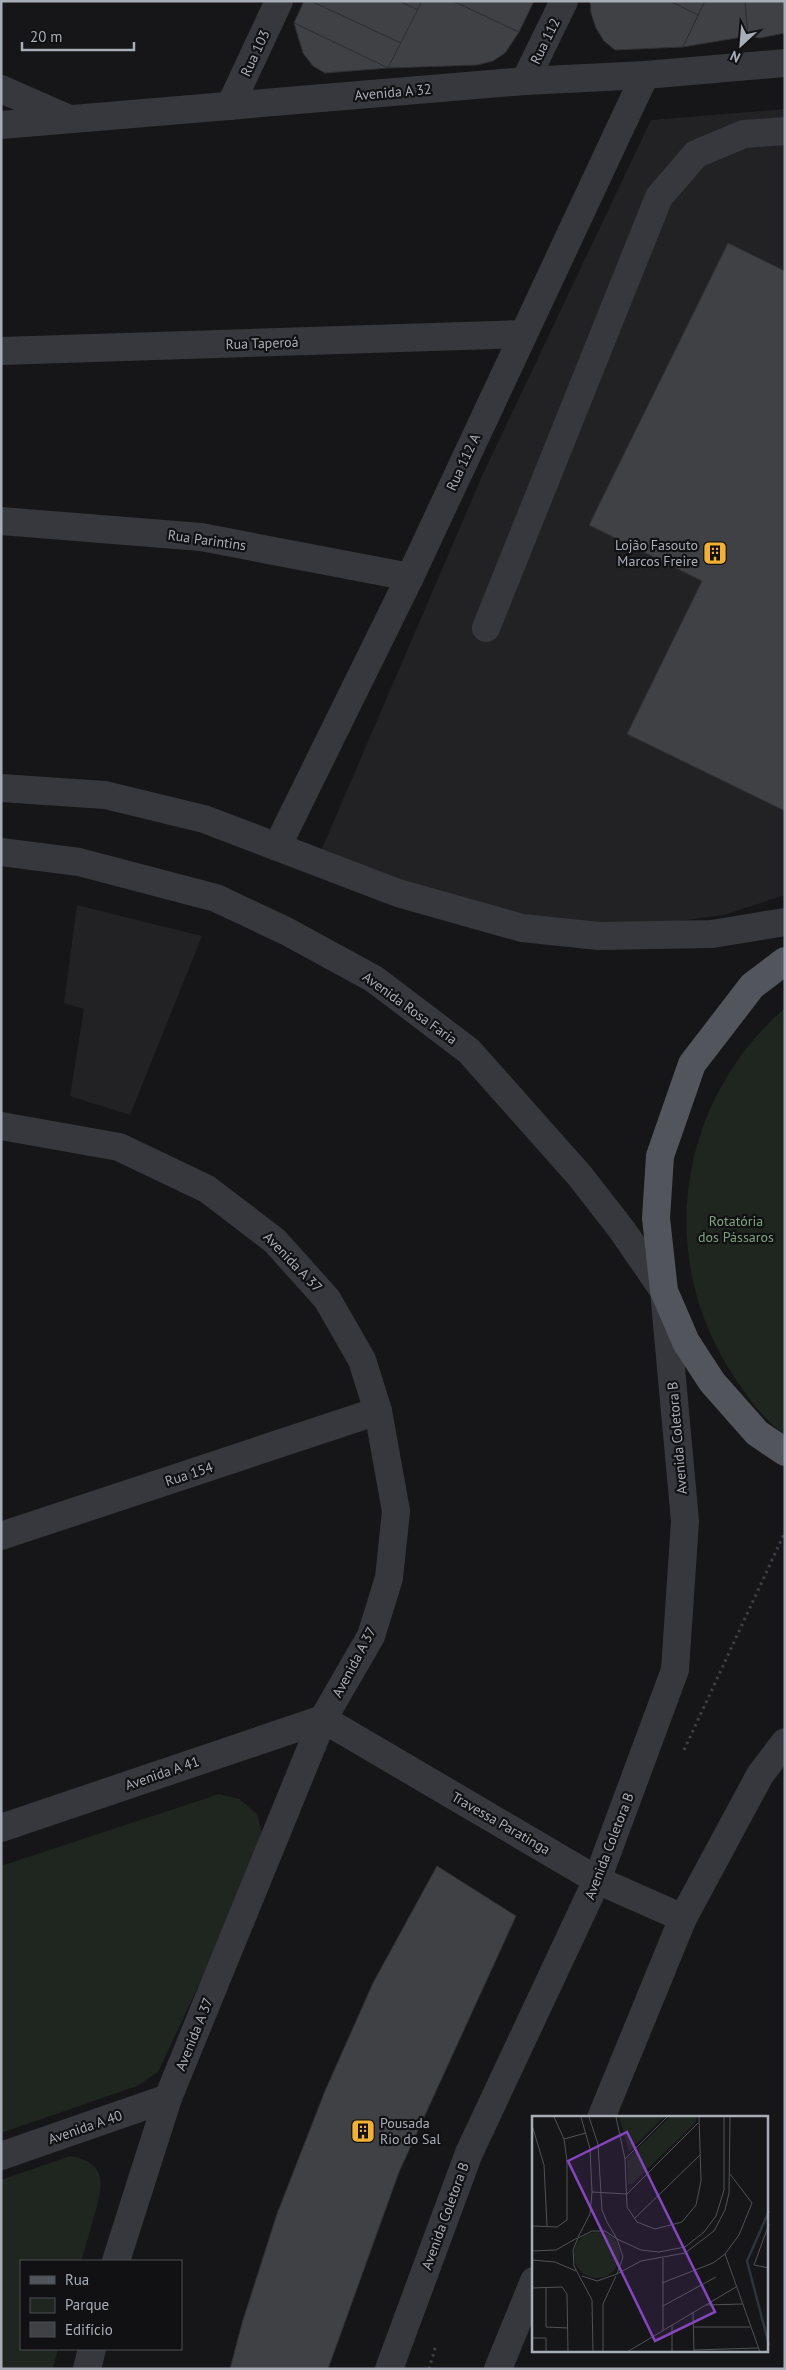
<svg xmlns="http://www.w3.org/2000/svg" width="786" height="2370" viewBox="0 0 786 2370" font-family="'PT Sans',sans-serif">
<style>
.built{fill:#222225}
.green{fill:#1e261f}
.building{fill:#404145;stroke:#303034}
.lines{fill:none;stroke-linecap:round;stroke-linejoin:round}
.path{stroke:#3d3f44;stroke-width:3;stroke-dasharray:2.5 4;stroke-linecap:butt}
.minor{stroke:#37383d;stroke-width:28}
.major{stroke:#53555c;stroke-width:28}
.labels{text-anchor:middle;stroke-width:4.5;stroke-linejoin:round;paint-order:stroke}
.street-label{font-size:14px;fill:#a8adb8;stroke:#111113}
.poi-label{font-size:14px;fill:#a8adb8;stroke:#111113;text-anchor:end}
.park-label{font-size:14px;fill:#7fa381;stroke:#111113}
.inset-river{fill:none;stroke:#2c353c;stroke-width:2.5}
.inset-road{fill:none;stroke:#505258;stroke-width:1}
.view{fill:#8446be;fill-opacity:0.15;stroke:#8446be;stroke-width:2.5}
.inset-edge{fill:none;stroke:#a8adb8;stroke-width:2.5}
</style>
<rect width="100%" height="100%" fill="#161618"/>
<g class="built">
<path d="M785,109v786l-61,20 -68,9h-65l-65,-7 -84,-22 -121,-44 161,-375 169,-356z"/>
<path d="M77,905l125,31 -72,179 -60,-19 14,-87 -20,-6z"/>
</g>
<g class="green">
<path d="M785,1008v427c-23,-17 -41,-42 -56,-66 -74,-119 -49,-270 56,-361z"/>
<path d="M219,1794l20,5 18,15 7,25 -10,28 -96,205 -21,14 -136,47v-267z"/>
<path d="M70,2156c39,7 33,30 24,60 -4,15 -8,30 -13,45h-60v88h37l-5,20h-52v-189z"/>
</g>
<g class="building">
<path d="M304,1h7l90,42 -13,25 -94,-45z"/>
<path d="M311,1h89l18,9 -17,33z"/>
<path d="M400,1h22l-4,9z"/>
<path d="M422,1h31l66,31 -14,21 -12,8 -16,4 -89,3z"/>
<path d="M453,1h81l-15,31z"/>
<path d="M590,1h80l28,14 -15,32 -68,3 -11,-9 -8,-13 -5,-15z"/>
<path d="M670,1h35l-7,14z"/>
<path d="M705,1h40l3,35 -65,11z"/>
<path d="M745,1h40v32l-25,5 -12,-2z"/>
<path d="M294,23l94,45 -63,5 -12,-7 -10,-13z"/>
<path d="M728,243l57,28v540l-158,-77 75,-153 -113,-56z"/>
<path d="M437,1866l79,50 -117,256 -71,197h-98l13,-49 34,-106 48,-123 48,-108z"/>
</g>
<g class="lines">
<g class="path">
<path d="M684,1750l101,-218"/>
<path d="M429,2369l7,-24"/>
</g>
<g class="minor">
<path d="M525,81l39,-80"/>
<path d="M1,89l66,29"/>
<path d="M230,106l49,-105"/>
<path d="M1,125l524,-44 120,-6 140,-12"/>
<path d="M1,351l521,-17"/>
<path d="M1,521l200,16 209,40"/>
<path d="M486,628l173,-431 37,-43 48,-20 41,-3"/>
<path d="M1,788l104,7 99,24 194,74 124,35 77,8 113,-2 73,-12"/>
<path d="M277,847l133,-270 235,-502"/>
<path d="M1,852l78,10 137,36 70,33 88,48 95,72 111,125 42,54 42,61 21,230 -10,149 -78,210 -128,273 -80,216"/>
<path d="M1,1126l118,21 88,42 68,52 52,58 35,61 16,51 18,100 -7,67 -18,58 -48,83 -155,379 -52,163"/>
<path d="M1,1536l377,-125"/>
<path d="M1,1828l322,-109 274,161 86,38"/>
<path d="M601,2118l82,-200 77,-143 25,-33"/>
<path d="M1,2156l167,-58"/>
<path d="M87,2369l5,-20"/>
<path d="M498,2369l36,-88"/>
</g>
<path class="major" d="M785,961l-33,25 -60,78 -32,92 -4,62 8,73 22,51 26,40 45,51 28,19"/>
</g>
<defs>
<g id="building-square" transform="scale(1.25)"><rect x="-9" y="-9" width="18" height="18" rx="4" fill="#f2b134" stroke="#111113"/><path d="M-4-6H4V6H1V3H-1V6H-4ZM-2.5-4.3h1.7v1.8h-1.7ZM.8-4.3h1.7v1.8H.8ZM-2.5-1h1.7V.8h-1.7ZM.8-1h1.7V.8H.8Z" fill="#111"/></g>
</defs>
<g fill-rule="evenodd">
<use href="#building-square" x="715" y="553"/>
<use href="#building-square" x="363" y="2131"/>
</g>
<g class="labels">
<g class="street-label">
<text transform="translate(545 41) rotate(-64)" y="5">Rua 112</text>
<text transform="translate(255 53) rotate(-65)" y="5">Rua 103</text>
<text transform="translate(393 92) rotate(-5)" y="5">Avenida A 32</text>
<text transform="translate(262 343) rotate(-2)" y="5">Rua Taperoá</text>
<text transform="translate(463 462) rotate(-65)" y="5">Rua 112 A</text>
<text transform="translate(207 540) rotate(8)" y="5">Rua Parintins</text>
<text transform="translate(410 1008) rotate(36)" y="5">Avenida Rosa Faria</text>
<text transform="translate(293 1262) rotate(46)" y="5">Avenida A 37</text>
<text transform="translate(677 1438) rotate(-95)" y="5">Avenida Coletora B</text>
<text transform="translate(189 1474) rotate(-18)" y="5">Rua 154</text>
<text transform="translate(354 1662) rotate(-62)" y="5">Avenida A 37</text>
<text transform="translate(162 1773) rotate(-19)" y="5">Avenida A 41</text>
<text transform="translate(501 1823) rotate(30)" y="5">Travessa Paratinga</text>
<text transform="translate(609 1846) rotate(-69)" y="5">Avenida Coletora B</text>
<text transform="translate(194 2034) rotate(-68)" y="5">Avenida A 37</text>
<text transform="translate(85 2127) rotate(-19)" y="5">Avenida A 40</text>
<text transform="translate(445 2216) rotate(-70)" y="5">Avenida Coletora B</text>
</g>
<g class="poi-label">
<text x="698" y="550">Lojão Fasouto<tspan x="698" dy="16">Marcos Freire</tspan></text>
<text x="380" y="2128" text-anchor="start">Pousada<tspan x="380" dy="16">Rio do Sal</tspan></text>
</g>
<g class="park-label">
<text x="736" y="1226">Rotatória<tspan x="736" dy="16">dos Pássaros</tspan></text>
</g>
</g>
<g transform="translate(532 2116)">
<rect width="236" height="236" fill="#161618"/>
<path d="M87,1h45l-35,34zM138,1h27l-2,6 -63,61h-4l-1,-25zM42 139a23 23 0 1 1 46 0a23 23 0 1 1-46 0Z" fill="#1e261f"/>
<path class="inset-river" d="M237,95l-22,50 22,84"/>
<path class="inset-road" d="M57,1l9,27 4,66 5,12 10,17 24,11 18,2 26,-5 19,-15 12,-16 8,-26v-73M84,1l9,42 2,48 10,15 18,7 27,-7 14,-17 5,-24 -2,-64M0,9l12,40 3,61M32,23l22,-6M93,43l42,-42M60,76l35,2 71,-71M102,103l66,-64M237,108l-15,41 15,3M0,110l25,1 10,-7v-59l-3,-22 -10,-22M46,121l12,-23 2,-22 -2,-43 -9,-32M0,135l24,-1 21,-12M193,138l35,98M131,142v72M0,144l23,2 21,9M85,158l24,-13 44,-8 29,-22 11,-21 4,-17 1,-76M50,160l15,5 20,-7 6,-17 -6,-18 -12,-8h-13l-14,7 -5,12 1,16 18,34 1,52M130,167l51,-20 12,-9 14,-19 13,-32 -22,-29M14,171v40l22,1M0,172l30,-1 5,7 1,58M174,189l36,-1M131,190l53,-29M161,196l1,39M140,209v27M162,211h56M0,222h14v14M162,234l64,-2M71,236v-48l13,-28M95,236l109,-65"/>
<path class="view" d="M95,16l88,180 -60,29 -87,-180z"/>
<rect width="236" height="236" class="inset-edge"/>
</g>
<rect width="786" height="2370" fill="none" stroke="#a8adb8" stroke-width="5"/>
<rect x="20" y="2260" width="162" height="90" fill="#111113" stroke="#4d4f55"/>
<rect x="30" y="2276" width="25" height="8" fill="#53555c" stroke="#4d4f55"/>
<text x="65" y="2285" font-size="15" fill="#a8adb8">Rua</text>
<rect x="30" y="2298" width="25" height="15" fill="#1e261f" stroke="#4d4f55"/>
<text x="65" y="2310" font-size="15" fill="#a8adb8">Parque</text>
<rect x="30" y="2322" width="25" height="15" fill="#404145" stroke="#4d4f55"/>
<text x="65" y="2335" font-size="15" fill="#a8adb8">Edifício</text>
<g transform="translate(741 45) rotate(206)" stroke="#111113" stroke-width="4" paint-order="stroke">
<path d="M0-4L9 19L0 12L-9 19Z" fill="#a8adb8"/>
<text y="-8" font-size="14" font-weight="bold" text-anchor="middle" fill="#a8adb8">N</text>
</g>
<path d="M22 42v8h112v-8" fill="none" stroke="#a8adb8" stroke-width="2.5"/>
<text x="30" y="42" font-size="15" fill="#a8adb8" stroke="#111113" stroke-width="4" paint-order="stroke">20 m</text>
</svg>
